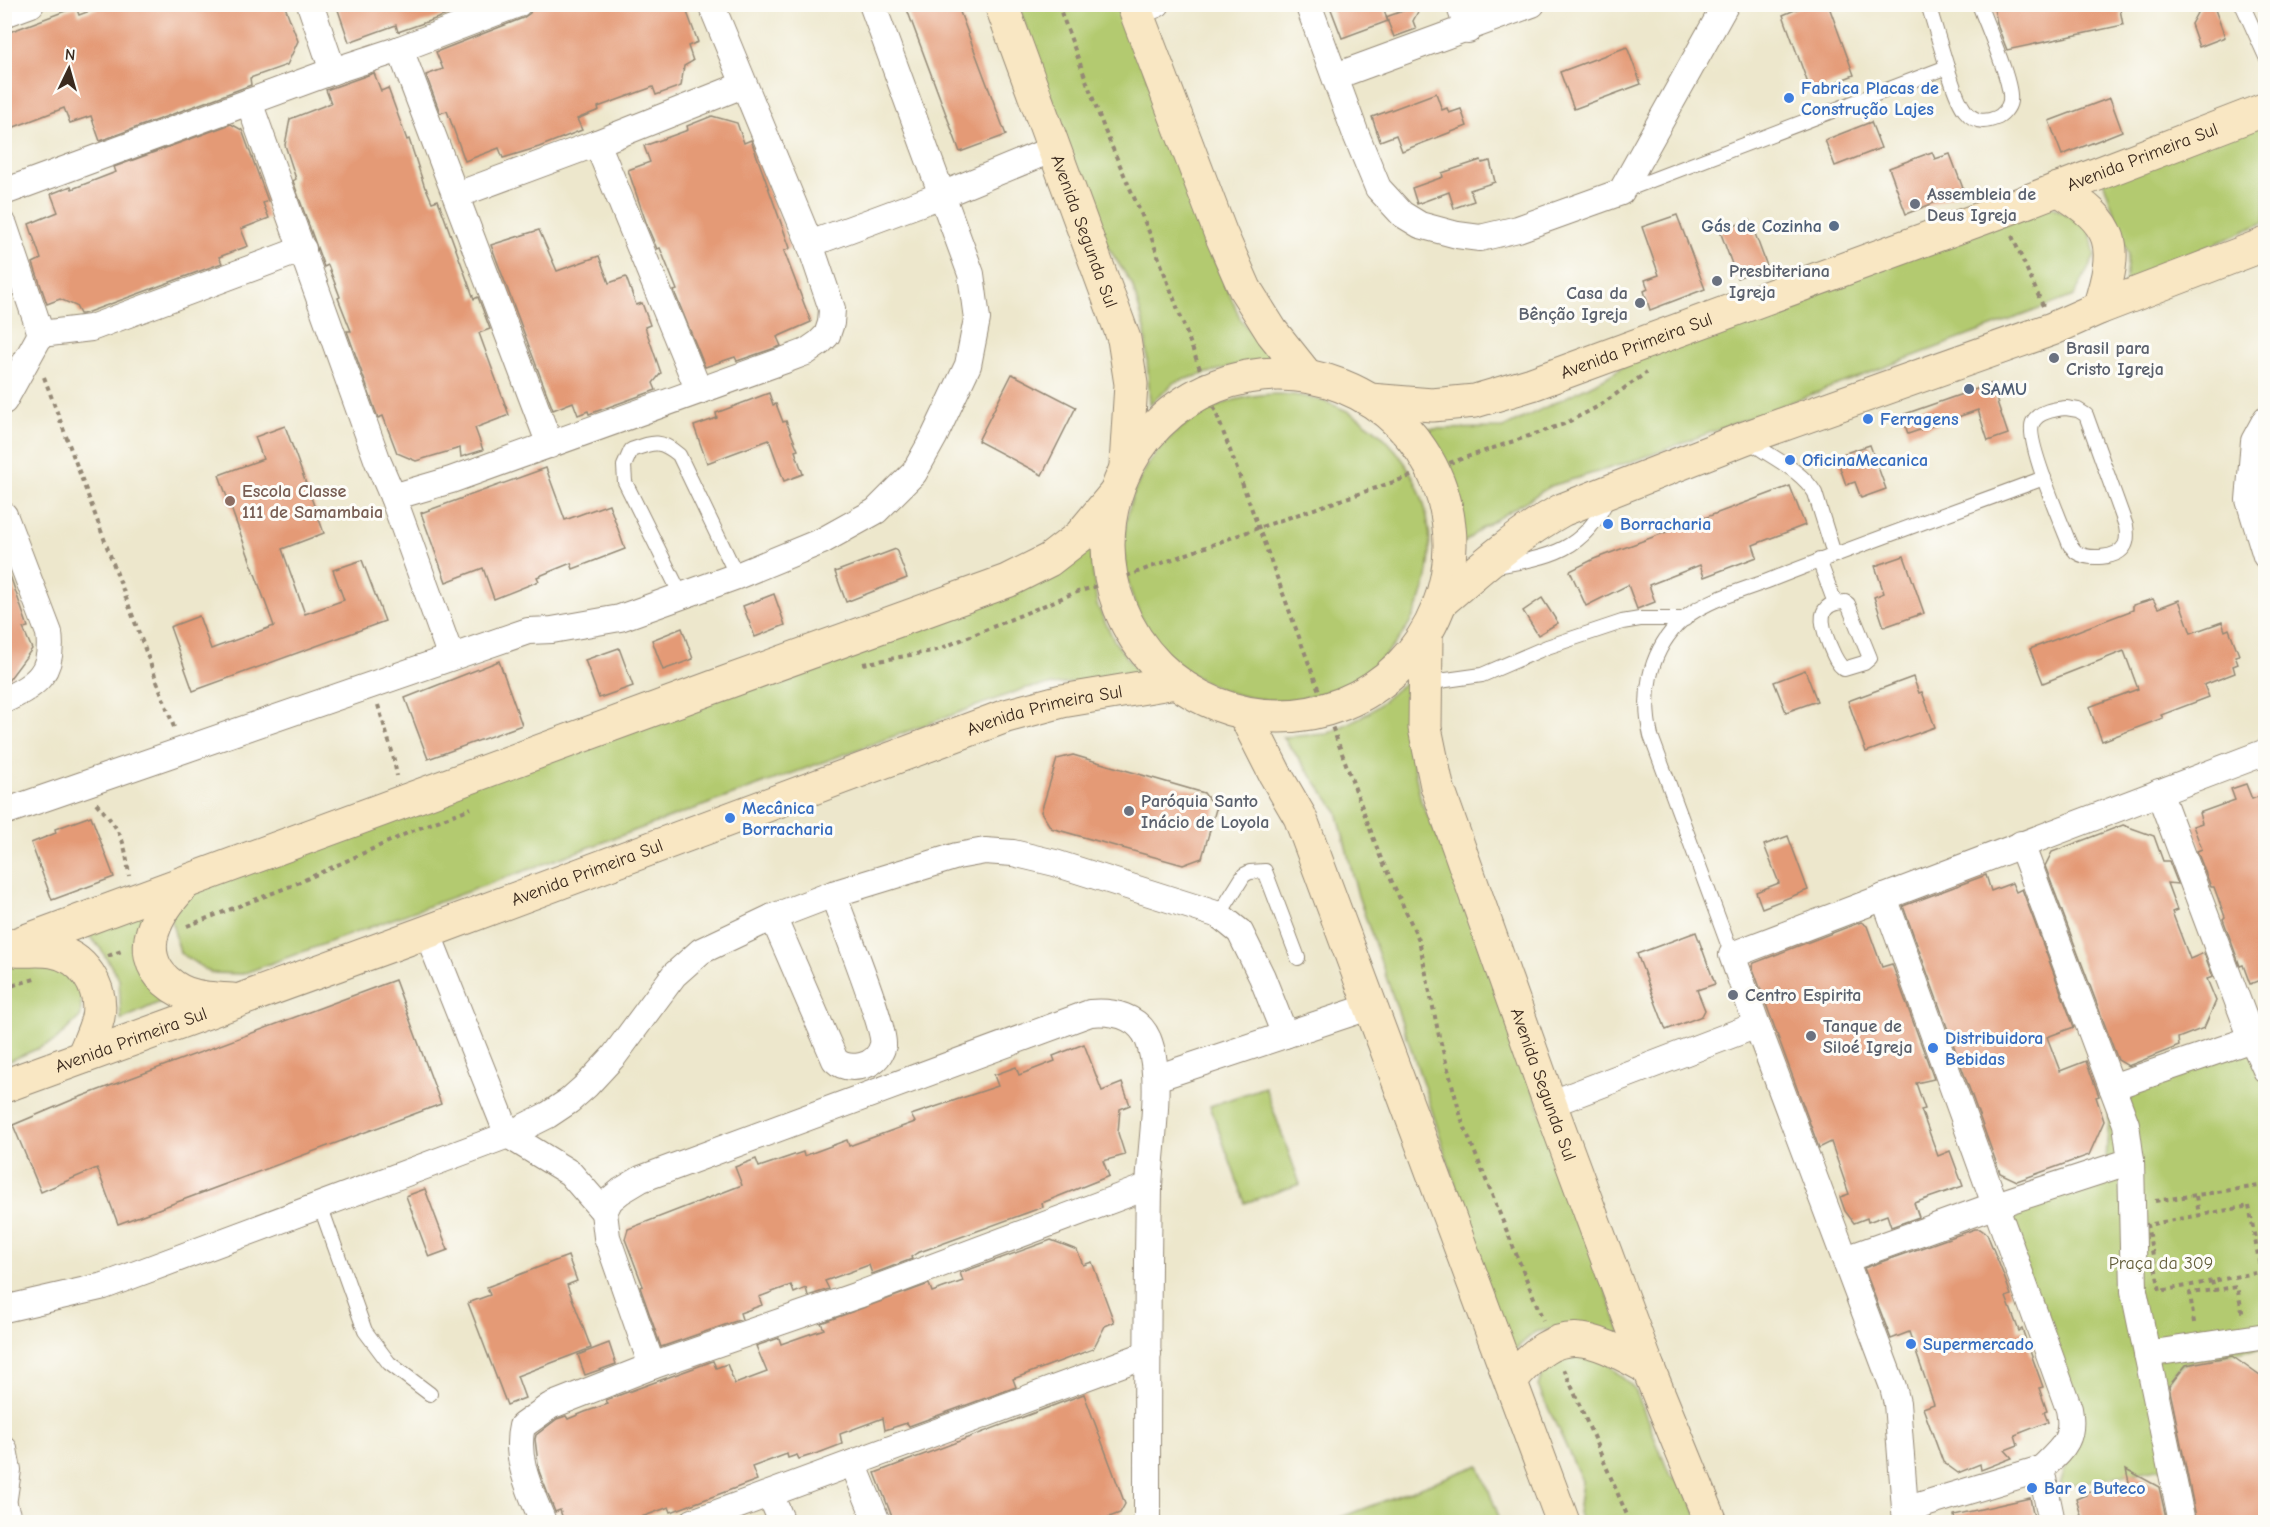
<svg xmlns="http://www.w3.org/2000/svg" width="2270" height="1527" viewBox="0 0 2270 1527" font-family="'Comic Neue',sans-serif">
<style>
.green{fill:#b3ca6f;stroke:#777a46;stroke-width:1.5}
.building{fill:#e49a76}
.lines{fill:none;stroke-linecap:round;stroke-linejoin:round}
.service-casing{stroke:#948875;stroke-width:16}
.minor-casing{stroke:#948875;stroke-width:28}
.secondary-casing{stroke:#948875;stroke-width:35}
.path{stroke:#948875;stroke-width:4;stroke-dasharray:4.5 4.5;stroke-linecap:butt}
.service{stroke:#fff;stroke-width:14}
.minor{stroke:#fff;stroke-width:26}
.secondary{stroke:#f9e7c3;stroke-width:33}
.shop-dot{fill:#3f7fe0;stroke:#fdfcf7;stroke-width:2}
.worship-dot{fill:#6b7280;stroke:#fdfcf7;stroke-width:2}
.service-dot{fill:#5c6f8a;stroke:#fdfcf7;stroke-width:2}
.education-dot{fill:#8d6e63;stroke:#fdfcf7;stroke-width:2}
.labels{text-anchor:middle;stroke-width:6;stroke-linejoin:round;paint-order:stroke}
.shop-label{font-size:18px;font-weight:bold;fill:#366cbe;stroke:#fdfcf7;text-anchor:start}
.street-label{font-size:18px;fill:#3b2a1e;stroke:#fdfcf7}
.worship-label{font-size:18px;font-weight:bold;fill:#5b616d;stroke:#fdfcf7;text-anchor:start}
.service-label{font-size:18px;font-weight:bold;fill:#4e5e75;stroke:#fdfcf7;text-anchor:end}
.education-label{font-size:18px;font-weight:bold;fill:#785e54;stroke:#fdfcf7;text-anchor:start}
.park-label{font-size:18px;fill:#5f5a36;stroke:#fdfcf7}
</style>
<rect width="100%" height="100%" fill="#fdfcf7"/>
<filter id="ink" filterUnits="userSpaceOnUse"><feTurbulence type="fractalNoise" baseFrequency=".0167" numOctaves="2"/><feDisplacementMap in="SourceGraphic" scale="12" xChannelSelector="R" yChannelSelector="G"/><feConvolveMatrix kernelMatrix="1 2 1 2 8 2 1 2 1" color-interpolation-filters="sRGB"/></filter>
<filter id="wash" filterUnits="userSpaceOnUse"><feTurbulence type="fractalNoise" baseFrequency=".008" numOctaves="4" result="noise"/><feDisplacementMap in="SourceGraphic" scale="24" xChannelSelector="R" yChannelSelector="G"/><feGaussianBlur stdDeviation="1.35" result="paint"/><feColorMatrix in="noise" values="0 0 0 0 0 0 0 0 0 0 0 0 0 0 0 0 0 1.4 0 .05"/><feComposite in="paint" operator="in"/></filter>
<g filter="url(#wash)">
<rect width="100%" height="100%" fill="#ede7cc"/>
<g class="green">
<path d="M1018,5h104l79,224 40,91 33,39 -26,3 -73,20 -25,22 -5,-75 -13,-45 -34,-52z"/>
<path d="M2265,119v103l-140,62 3,-30 -25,-74z"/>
<path d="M2045,203l44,23 6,30 -21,40 -437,164 -86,26 -68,41 -23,19 -1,-44 -10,-27 -24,-46 78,-1 102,-50 35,-22z"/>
<circle cx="1277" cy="547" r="153"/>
<path d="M1089,540l8,65 18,37 25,33 -114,13 -784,286 -31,-1 -31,-20 -10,-38 22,-22z"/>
<path d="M1408,680l-2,49 15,72 36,78 165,456 -56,-9 -31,6 -26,23 -83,-263 -68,-196 -21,-85 -54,-74 44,-3 43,-22z"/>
<path d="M144,903l31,92 -54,25 -2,-41 -19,-31 -22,-24z"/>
<path d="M31,957l31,5 19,30v24l-26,25 -50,22 -1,-97z"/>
<path d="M2265,1031v316l-82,17 -31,33 17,70 -110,20 19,-58 -72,-222 99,-33 6,-85z"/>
<path d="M1265,1087l35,97 -55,19 -35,-97z"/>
<path d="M1571,1354l31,5 33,30 35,87 14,9 16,37h-118l-4,-9 4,-32 -44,-95 9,-25z"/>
<path d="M1479,1465l22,57h-173z"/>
</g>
<g id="blocks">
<g class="building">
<path d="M108,4h176l14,37 -11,24 -37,13 1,7 -151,56 -9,-25 -21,7 -6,-15 -55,21 -5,-11v-84l72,-27 3,8z"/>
<path d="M336,4h132l1,3 -71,25 -2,-7 -47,17z"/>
<path d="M533,4h151l14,38 -10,4 5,15 -9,5 -3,20 -25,9 -3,-8 -55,20 1,3 -22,9 5,11 -43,17 -36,11 -4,-10 -34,13 -18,-50 -7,2 -14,-38 17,-6 -7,-17 87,-34 7,-5z"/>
<path d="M905,4h52l49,131 -46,17z"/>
<path d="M1329,4h53l6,17 -46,17z"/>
<path d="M1422,4l-9,17 3,8 -22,8 -8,-20z"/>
<path d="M1809,4h19l26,71 -43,17 -28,-77z"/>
<path d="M1993,4h126l4,21 -116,25 -9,-23z"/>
<path d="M2202,4h11l12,33 -26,10 -8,-23z"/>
<path d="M1627,47l14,37 -67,25 -14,-37z"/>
<path d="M374,73l7,18 7,-3 19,52 2,-1 16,49h1l6,14 6,-2 36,99 4,-2 12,32 -11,4 30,82 -34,13 8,22 -22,7 -1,-9 -44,13 -19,-8 -14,-37 -5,2 -31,-87h4l-13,-33 2,-1 -12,-32 -4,2 -31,-86 3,-2 -11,-34 5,-26 41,-16 -5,-13z"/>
<path d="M1436,93l6,17 5,-2 2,5 12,-4 6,17 -65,25 -6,-16 -16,6 -8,-24z"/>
<path d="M2110,98l12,33 -60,24 -13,-34z"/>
<path d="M712,116l25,7 7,20 7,-3 39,108 -6,3 27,71 -34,15 4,9 -44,15 -2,-4 -30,10 -31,-76 3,-1 -17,-42 -3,1 -9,-21 -20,-58 22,-8 -6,-16 44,-16 -1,-4z"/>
<path d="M1871,122l10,26 -46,18 -10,-26z"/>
<path d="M231,124l11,6 26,71 -5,2 6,15 -28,11 7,17 -29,11 3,6 -139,51h-3l-4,-8 -16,-7 -13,5 -14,-41 8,-4 -12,-35 29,-12 -7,-18 20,-8 1,3 44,-17 -2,-5z"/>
<path d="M1932,152l3,7 15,-5 14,37 -58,23 -17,-46z"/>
<path d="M1481,160l1,3 8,-2 5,21 -25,8 4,11 -20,7 -5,-16 -32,12 -5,-16 31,-11 -1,-4z"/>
<path d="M1677,215l28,74 -55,21 -6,-19 4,-2 -3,-9 14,-5 -17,-48z"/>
<path d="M1750,220l17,46 -30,12 -17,-47z"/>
<path d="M539,230l18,41 42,-15 10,27 17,-6 10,28 6,-2 8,22 -5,2 16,46 -8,10 3,7 -67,24 -1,-3 -10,4 -5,-13 -20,8 -62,-165z"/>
<path d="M1012,374l64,33 -34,68 -64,-34z"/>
<path d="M1991,384l17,50 -20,7 -10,-31 -70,24 -6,-19z"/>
<path d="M769,393l4,12 3,-1 7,18 3,-1 12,29 -3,1 8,23 -19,7 -15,-41 -62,23 -13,-37 23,-8 -1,-5z"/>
<path d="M285,426l39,107 -42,16 23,65 39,-14 -11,-30 29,-10 23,61 -192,70 -23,-64 29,-11 12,33 63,-23 -55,-151 44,-16 -8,-22z"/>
<path d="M1870,445l16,44 -25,9 -6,-16 -9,3 -10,-29z"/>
<path d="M546,468l19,52 44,-16 16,45 -52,20 -2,-6 -34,14 2,4 -45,18 -11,-31 -37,14 -25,-69z"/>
<path d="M1790,486l15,39 -52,20 4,12 -53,20 -4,-12 -51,20 6,17 -18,7 -9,-24 -42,21 -16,-35 24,-12z"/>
<path d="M896,549l11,29 -61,24 -11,-30z"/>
<path d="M1904,556l20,57 -40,14 -10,-30 10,-4 -9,-27z"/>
<path d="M7,567l21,60 -5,1 9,21 -24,32 -4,2v-115z"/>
<path d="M774,594l11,31 -30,12 -12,-31z"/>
<path d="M1542,598l16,25 -20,12 -15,-24z"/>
<path d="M2153,599l5,9 21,-8 12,33 31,-11 3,9 4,-2 10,26 -4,1 3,8 -5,2 2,7 -31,12 5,12 -48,18 2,3 -61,23 -13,-34 49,-18 -14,-38 -81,32 -13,-34 103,-39v-5z"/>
<path d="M682,628l11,31 -30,11 -11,-30z"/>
<path d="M619,648l14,38 -34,12 -14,-38z"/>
<path d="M499,661l23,64 -94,34 -23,-61z"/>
<path d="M1805,670l12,31 -31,11 -12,-30z"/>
<path d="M1913,677l6,16 3,-1 13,35 -69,25 -18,-51z"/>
<path d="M1073,755l131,38 12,16 -14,49 -19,7 -132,-37 -10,-16 16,-53z"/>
<path d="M2246,784l6,15 13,-5v184l-15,6 -7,-19 -3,1 -17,-47 2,-2 -11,-30h-3l-14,-36 5,-2 -9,-23 9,-3 -3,-10 36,-13 -4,-11z"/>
<path d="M91,816l23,61 -62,23 -21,-57 25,-10 -1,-4z"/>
<path d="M2123,825l31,11 9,25h6l9,23 -11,-1 10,27 -5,2 18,47 14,-6 9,24 -6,2 9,22 -12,27 -26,10 1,8 -51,20 -10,-6 -73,-194 7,-14z"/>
<path d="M1788,836l20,54 -46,18 -6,-16 23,-9 -15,-38z"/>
<path d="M1986,875l5,16 21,-8 4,9 6,-3 52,138 -27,10 13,34 26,-10 13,35 -3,1 8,24 -15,34 -72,26 -17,-8 -97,-267z"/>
<path d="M1861,922l6,4 15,41 10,-3 42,115 -18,4 9,26 -4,1 17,46 12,-5 13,35 -49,17 5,14 -28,10 -4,-12 -19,7 -1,-4 -13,5 -9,-12 -5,-14 9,-3 -18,-52 -12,6 -67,-182 2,-3z"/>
<path d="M1696,932l19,52 -18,6 8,20 -3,6 -36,14 -29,-76z"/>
<path d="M395,980l46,124 -323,120 -21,-56 -56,24 -28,-67 59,-25z"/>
<path d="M1084,1044l18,47 20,-8 8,22 -10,4 -2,24 7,22 -22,6 6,15 -67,27 1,4 -126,46 -6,4 1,2 -40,15 -3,-9 -44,16 4,8 -21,7 -2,-8 -12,5 -3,-8 -32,12 3,8 -22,8 2,6 -81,28 -21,-60 3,-1 -18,-47 3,-10 114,-44 -7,-18 21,-8 3,8 44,-15 1,4 43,-16 2,6 66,-24 -4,-7 87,-29 -4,-11 22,-8 3,8 36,-14 -2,-5z"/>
<path d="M425,1189l23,61 -19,7 -23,-61z"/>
<path d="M1975,1229h5l7,5 15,37 9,24 -5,2 13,34 3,-2 21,58 -4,1 8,23 -3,1 4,10 -33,13 3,10 -13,5 7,8 -31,12 -1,-6 -22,9 -15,-11 -20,-54 11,-4 -25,-72 -18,7 -27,-71z"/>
<path d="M1051,1240l26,10 6,15 9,-3 22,60 -9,4 -12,23 -80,30 3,8 -107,39 -2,-3 -22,7 -2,-12 -43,16 2,10 -21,8 -22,7 -2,-4 -9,3 -1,-4 -35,13 5,13 -86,32 -2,-5 -41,15h-64l-4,-12 -5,2 -16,-41 -4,-32 1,-4 21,-16 9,-3 2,3 17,-7 23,-8 -2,-4 107,-39 3,7 11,-4 8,20 32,-12 -11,-26 23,-8 2,6 43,-15 -3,-6 108,-39 3,8 31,-11 -3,-8z"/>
<path d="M568,1256l9,25 -10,4 24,63 -74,28 8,22 -18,7 -39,-102 22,-8 -3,-8z"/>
<path d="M609,1343l7,21 -31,11 -7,-20z"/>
<path d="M2232,1356l28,20 5,-1v147h-61l-2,-6 -6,1 -27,-131 17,-21z"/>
<path d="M1084,1394l41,110 -5,9 -24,9h-202l-19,-49z"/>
<path d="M2126,1469l33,18 8,35h-84l-7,-23 10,-4v-3l43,-10z"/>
<path d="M2030,1498l5,24h-80l-1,-7z"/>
</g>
</g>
</g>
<g filter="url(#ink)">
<use href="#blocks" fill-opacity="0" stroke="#948875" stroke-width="1.5"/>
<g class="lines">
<g class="service-casing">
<g id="service">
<path d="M2242,4l24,53"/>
<path d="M1947,67c8,23 16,65 49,51 6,-2 13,-10 14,-17 3,-18 -24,-77 -31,-97"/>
<path d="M1623,191l324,-124 -19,-63"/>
<path d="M2066,408l12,2 8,5 40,111c1,6 2,13 -1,19 -7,14 -37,15 -49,7 -2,-2 -4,-5 -6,-7 -8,-20 -46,-108 -37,-123 6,-11 22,-13 33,-14z"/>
<path d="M1747,439c22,18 53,29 68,54l19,61"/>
<path d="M1819,560l16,43"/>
<path d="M1496,566c54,-9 90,-15 113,-71"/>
<path d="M682,597l-57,-115 -1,-16 7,-16c23,-8 29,-11 48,5l58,121"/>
<path d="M1845,602l3,2 22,54 -6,5 -20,6c-8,-6 -11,-16 -15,-25 -8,-20 -14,-41 16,-42z"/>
<path d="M1425,683l57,-8 65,-28 75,-25 18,-3h45"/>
<path d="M1219,915l25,-40 6,-3 15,-1 33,87"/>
<path d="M1732,955l-81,-219c-9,-39 -3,-80 26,-111 23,-24 62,-33 93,-45 91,-36 182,-68 274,-102"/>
<path d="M320,1205l45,126 24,32 41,31"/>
</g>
</g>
<g class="minor-casing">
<g id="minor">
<path d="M310,4l23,67"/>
<path d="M1308,4l47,128 23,56 24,26 18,11 37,10 23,3 38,-9 103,-37 105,-188"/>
<path d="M1459,4l9,26"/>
<path d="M1136,12l21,-8"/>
<path d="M4,14l27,-10"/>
<path d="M400,49l150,396"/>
<path d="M1336,76l196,-72"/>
<path d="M249,102l129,360 15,35 58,-17 334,-120 21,-8 13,-9 8,-8 4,-12 1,-14 -22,-65 -99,-240"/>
<path d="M597,143l102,248"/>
<path d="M4,192l329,-121 67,-22 118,-45"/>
<path d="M457,195l140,-52 146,-58"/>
<path d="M4,225l37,109 50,-6 212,-79"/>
<path d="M810,244l132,-49 111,-46"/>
<path d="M4,401l37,-67"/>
<path d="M2266,419l-12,22 -5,59 17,56"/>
<path d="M393,497l58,160"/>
<path d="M4,515l45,118c5,38 -11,52 -45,67"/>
<path d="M2159,792l93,247"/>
<path d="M4,812l524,-181 24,-1 68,-12 117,-42 85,-35 54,-30 38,-38 20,-36 34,-72 9,-46 -6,-45 -99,-270"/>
<path d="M2021,844l91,243"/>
<path d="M1884,897l185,512c6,31 -7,40 -28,60l11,53"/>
<path d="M773,917l62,143c7,7 16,8 26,6 11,-2 19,-9 22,-21 3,-16 -42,-128 -50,-151"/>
<path d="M427,932l81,203 62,38 34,39"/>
<path d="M1757,1025l-25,-70 534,-203"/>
<path d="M1156,1078l216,-72"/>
<path d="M1550,1104l207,-79 136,362 4,16 9,119"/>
<path d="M2131,1161l3,130 48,231"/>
<path d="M1846,1259l150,-54 135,-44 -5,-37 -14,-37 140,-48 14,31"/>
<path d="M4,1309l100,-23 404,-151 40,-20 21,-14 18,-16 27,-29 60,-81 27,-24 72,-34 60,-23 124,-38 28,-5 28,2 42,10 164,52 21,17 22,45 23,58"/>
<path d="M2147,1354l119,-18"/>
<path d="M652,1366l-45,-129 -3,-25 6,-12 11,-9 20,-12 449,-166c23,-2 48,3 58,26 16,40 2,106 1,150 -2,111 -2,222 -2,333"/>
<path d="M4,1449l4,21 -4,28"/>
<path d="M853,1463l24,59"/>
<path d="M770,1494l12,28"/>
<path d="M4,1505l5,17"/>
<path d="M1905,1510l136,-41"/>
<path d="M543,1522c-12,-30 -29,-63 -21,-96l28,-20 102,-40 206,-71 291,-109"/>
<path d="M693,1522l455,-168"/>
</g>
</g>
<g class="secondary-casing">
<g id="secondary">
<path id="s1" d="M1001,4l123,335 7,45 -5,81"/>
<path d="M1133,4l87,228 25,57 27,43 35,44"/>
<path d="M2058,189c58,36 61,55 41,119"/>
<circle cx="1279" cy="545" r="171"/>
<path id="s2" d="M1370,400l62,5 43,-4 57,-17 470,-173 264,-102"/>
<path d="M1441,602c39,-34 76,-67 121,-92l183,-72 307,-109 47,-21 167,-64"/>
<path id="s3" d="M1426,634l-1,94 12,58 113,318 98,264 63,154"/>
<path d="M1244,713l31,61 25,43 263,705"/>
<path d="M183,885c-25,26 -50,66 -17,96 8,7 19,13 29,15 12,3 25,3 37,4"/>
<path d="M4,949l718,-265 285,-103 42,-21 31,-24 34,-41"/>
<path d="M15,950c12,1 25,-1 37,1 31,5 51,36 46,66 -3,14 -10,27 -15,40"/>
<path id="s4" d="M4,1086l423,-154 579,-216 56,-15 114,-19"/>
<path d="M1511,1380c48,-59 78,-45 137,-12"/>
</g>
</g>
<g class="path">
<path d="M1058,4l47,127 45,103 230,622 39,84 20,96 23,85 81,199"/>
<path d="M2012,236l31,70"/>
<path d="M44,377l131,353"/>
<path d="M863,664l74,-14 137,-57 36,-11 148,-54 306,-104 35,-18 47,-33"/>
<path d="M378,705l15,50 4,21"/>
<path d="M96,803c25,28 29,36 33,73"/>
<path d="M187,926l104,-40 121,-55 59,-23"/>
<path d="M108,956l16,-6"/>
<path d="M4,988l34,-10"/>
<path d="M2196,1196l3,19"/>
<path d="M2155,1201l111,-16"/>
<path d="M2249,1206l12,66 -101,19 -13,-66z"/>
<path d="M2212,1281l2,9 23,-3 6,29"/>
<path d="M2194,1323l-4,-30 24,-3"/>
<path d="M1564,1369l66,153"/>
</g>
<use href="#service" class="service"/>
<use href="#minor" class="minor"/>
<use href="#secondary" class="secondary"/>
</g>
</g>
<g class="shop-dot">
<circle cx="1789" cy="98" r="6"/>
<circle cx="1868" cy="419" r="6"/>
<circle cx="1790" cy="460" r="6"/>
<circle cx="1608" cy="524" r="6"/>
<circle cx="730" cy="818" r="6"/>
<circle cx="1933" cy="1048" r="6"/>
<circle cx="1911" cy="1344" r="6"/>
<circle cx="2032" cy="1488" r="6"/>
</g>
<g class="worship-dot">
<circle cx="1915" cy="204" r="6"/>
<circle cx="1717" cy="281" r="6"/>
<circle cx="1640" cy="303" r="6"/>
<circle cx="2054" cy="358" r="6"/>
<circle cx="1129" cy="811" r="6"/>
<circle cx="1733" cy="995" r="6"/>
<circle cx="1811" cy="1036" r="6"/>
</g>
<g class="service-dot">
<circle cx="1834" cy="226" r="6"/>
<circle cx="1969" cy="389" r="6"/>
</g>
<circle class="education-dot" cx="230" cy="501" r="6"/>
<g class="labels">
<g class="shop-label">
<text x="1801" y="94">Fabrica Placas de<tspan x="1801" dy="21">Construção Lajes</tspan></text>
<text x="1880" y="425">Ferragens</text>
<text x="1802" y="466">OficinaMecanica</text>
<text x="1620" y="530">Borracharia</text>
<text x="742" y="814">Mecânica<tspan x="742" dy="21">Borracharia</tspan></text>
<text x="1945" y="1044">Distribuidora<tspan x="1945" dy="21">Bebidas</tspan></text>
<text x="1923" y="1350">Supermercado</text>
<text x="2044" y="1494">Bar e Buteco</text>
</g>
<g class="street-label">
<text dy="6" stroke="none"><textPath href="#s2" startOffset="816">Avenida Primeira Sul</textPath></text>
<text dy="6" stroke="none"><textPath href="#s1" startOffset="242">Avenida Segunda Sul</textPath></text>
<text dy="6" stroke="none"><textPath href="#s2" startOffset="276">Avenida Primeira Sul</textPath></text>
<text dy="6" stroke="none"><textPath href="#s4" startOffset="1107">Avenida Primeira Sul</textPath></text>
<text dy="6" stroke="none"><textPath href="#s4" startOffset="621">Avenida Primeira Sul</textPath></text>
<text dy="6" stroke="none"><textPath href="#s4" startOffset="135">Avenida Primeira Sul</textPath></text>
<text dy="6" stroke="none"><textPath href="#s3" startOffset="470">Avenida Segunda Sul</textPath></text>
</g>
<g class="worship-label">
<text x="1927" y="200">Assembleia de<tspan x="1927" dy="21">Deus Igreja</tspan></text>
<text x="1729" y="277">Presbiteriana<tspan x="1729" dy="21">Igreja</tspan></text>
<text x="1628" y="299" text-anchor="end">Casa da<tspan x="1628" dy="21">Bênção Igreja</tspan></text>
<text x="2066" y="354">Brasil para<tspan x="2066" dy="21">Cristo Igreja</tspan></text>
<text x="1141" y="807">Paróquia Santo<tspan x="1141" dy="21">Inácio de Loyola</tspan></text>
<text x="1745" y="1001">Centro Espirita</text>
<text x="1823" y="1032">Tanque de<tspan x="1823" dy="21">Siloé Igreja</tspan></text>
</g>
<g class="service-label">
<text x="1822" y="232">Gás de Cozinha</text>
<text x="1981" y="395" text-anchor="start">SAMU</text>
</g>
<g class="education-label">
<text x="242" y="497">Escola Classe<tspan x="242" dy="21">111 de Samambaia</tspan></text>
</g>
<g class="park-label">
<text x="2161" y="1269">Praça da 309</text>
</g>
</g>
<rect width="2270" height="1527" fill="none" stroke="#fdfcf7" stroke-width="24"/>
<g transform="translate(69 69) rotate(5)" stroke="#fdfcf7" stroke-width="4.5" paint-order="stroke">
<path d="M0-4.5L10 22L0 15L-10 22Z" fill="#3b2a1e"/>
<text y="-9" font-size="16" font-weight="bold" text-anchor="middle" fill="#3b2a1e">N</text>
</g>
</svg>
